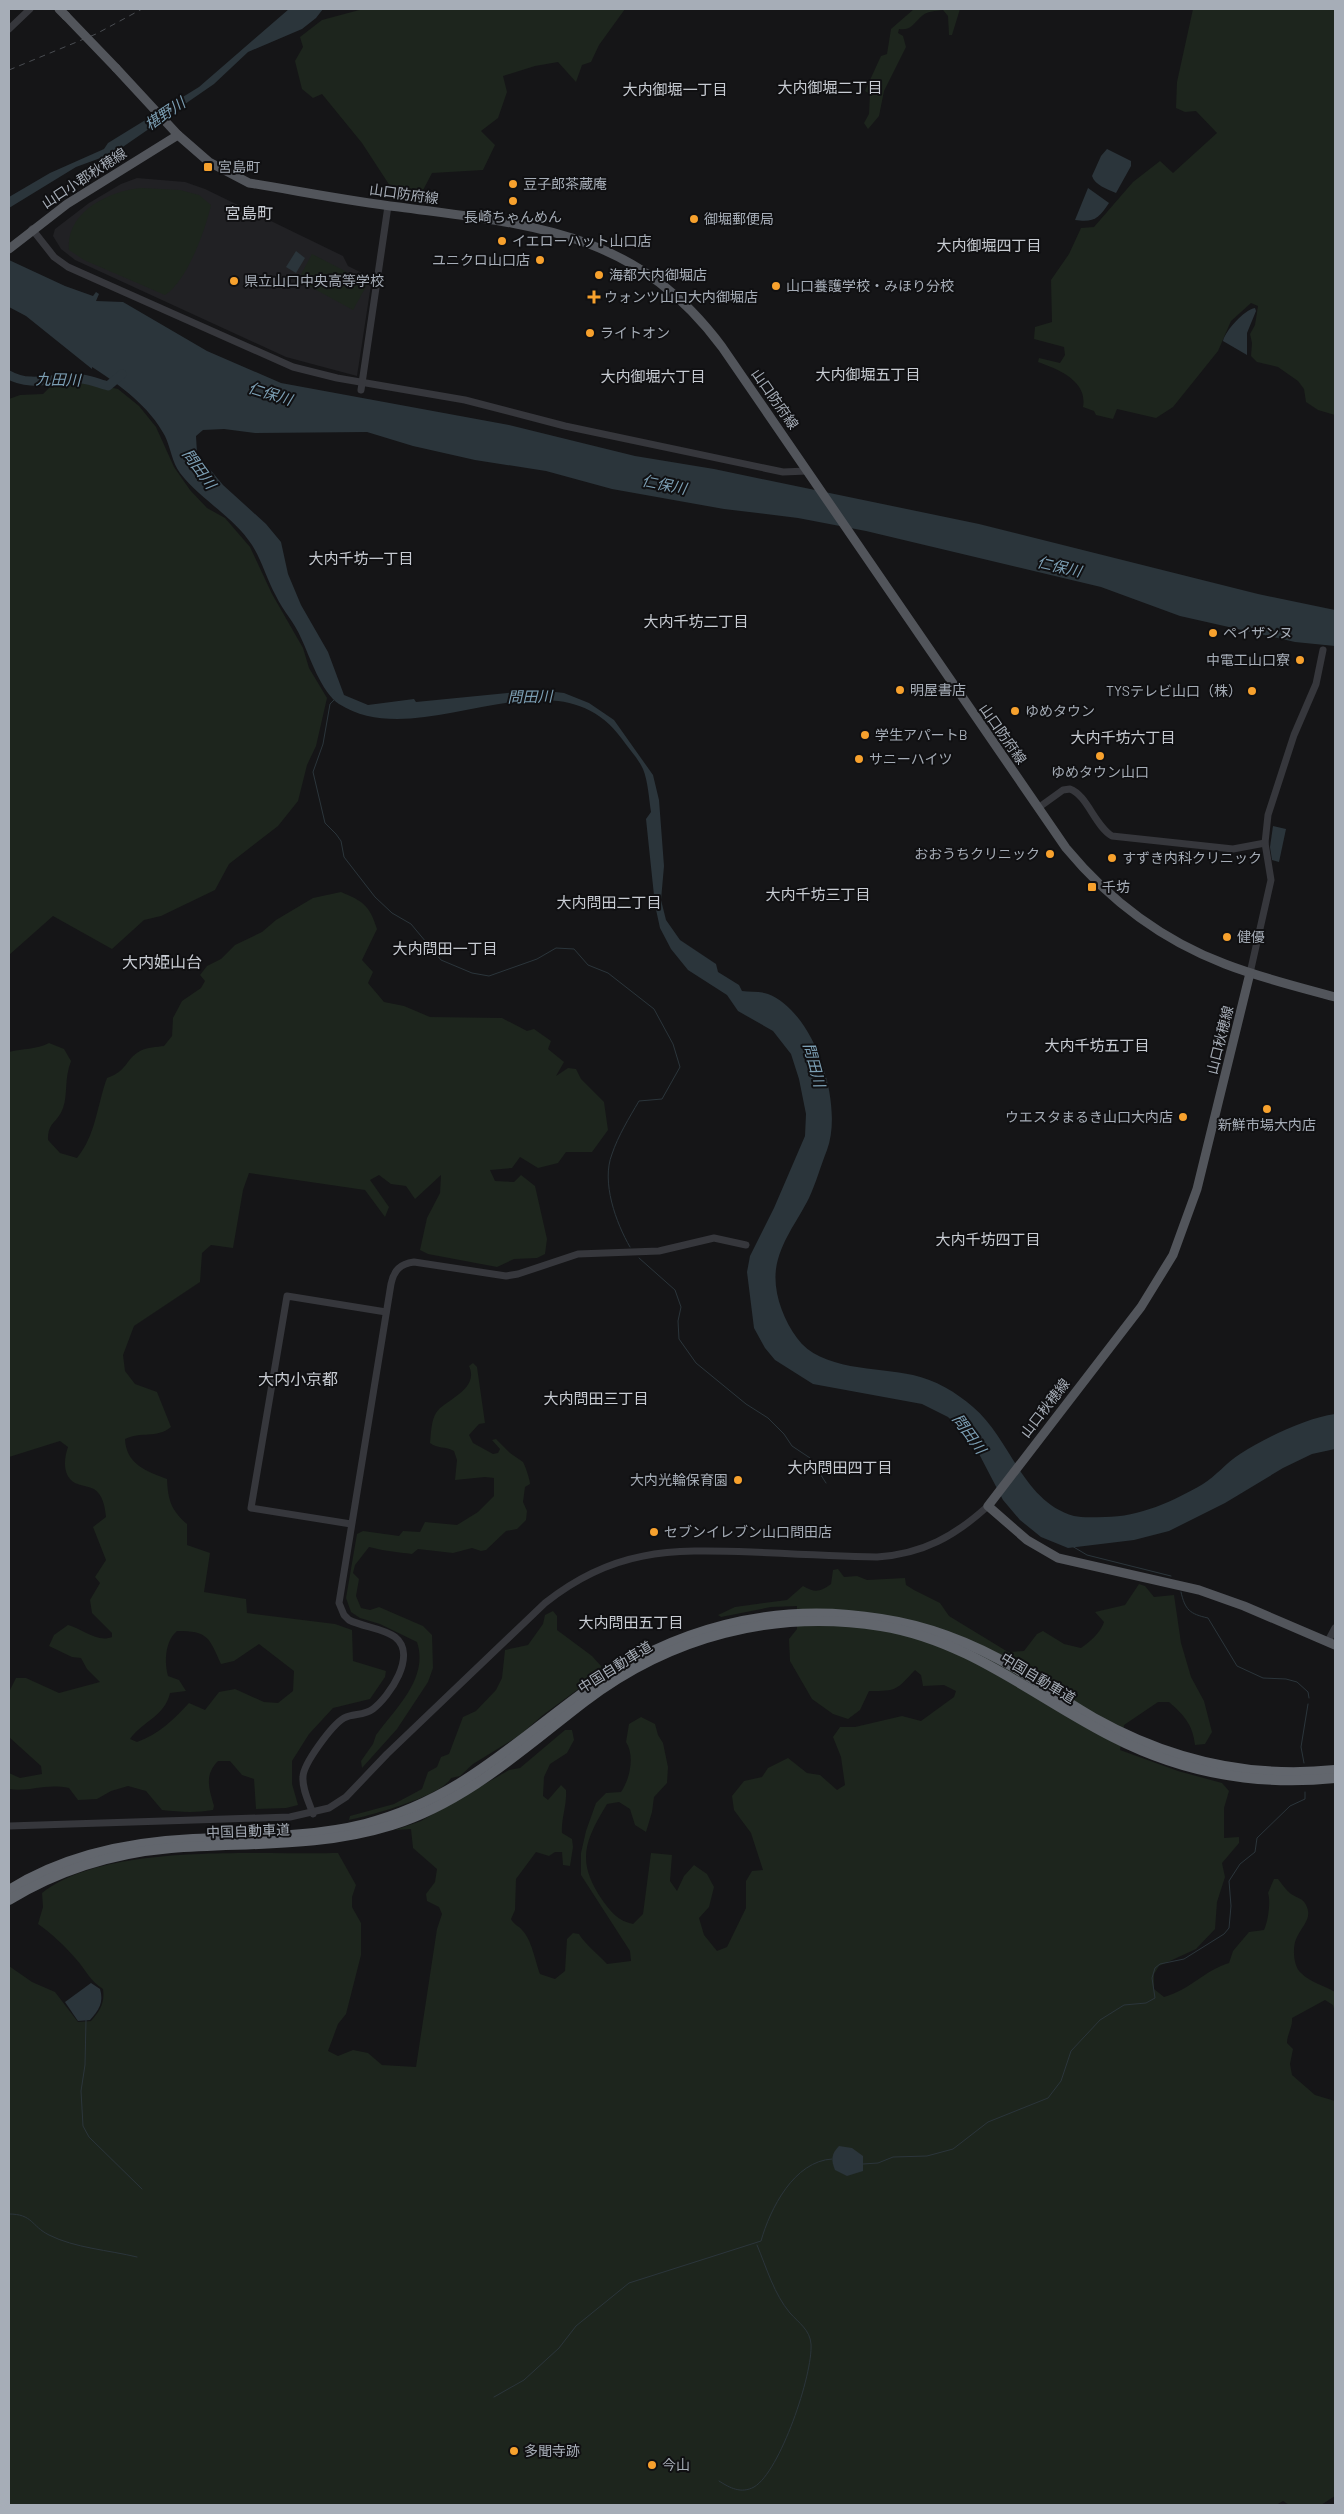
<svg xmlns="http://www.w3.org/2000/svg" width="1344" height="2514" viewBox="0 0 1344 2514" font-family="Barlow,'Noto Sans JP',sans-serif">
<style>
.built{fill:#212124}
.green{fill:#1d251d;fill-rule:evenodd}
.water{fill:#2b353b}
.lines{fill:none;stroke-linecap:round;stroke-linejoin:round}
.stream{stroke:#2b353b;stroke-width:1}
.river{stroke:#2b353b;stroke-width:9}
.minor{stroke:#36373c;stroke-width:7}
.major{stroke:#52555b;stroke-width:9}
.highway{stroke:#62666d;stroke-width:10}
.rail{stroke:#494c51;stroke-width:1;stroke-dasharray:6 5;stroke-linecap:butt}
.major-bridge{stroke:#52555b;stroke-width:9}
.poi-dot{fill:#f7a12d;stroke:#101012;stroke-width:2}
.labels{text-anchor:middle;stroke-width:4;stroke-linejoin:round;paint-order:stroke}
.poi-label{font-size:14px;fill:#a6adb7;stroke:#101012;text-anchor:start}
.street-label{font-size:14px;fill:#a6adb7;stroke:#101012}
.neighbourhood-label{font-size:15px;fill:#c8ccd3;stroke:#101012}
.water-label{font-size:15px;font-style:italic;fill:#7c9fb4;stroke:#101012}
.quarter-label{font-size:16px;fill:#c8ccd3;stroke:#101012}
</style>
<rect width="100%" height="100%" fill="#151517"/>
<path class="built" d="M137,178l48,4 20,7 138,67 5,10 24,12 -15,98 -71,-19 -211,-97 -14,-11 -8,-13 2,-7 34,-26 32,-19z"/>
<g class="green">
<path d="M363,9h262l-26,36 -8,17 -9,3 -6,17 -18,-20 -23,4 -32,10 4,16 -9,26 -17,13 14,14 -12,25 -51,3 -12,23 -19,2 -11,-12 -28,-43 -40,-49 -9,4 -11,-9 -7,-28 8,-14 -3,-10 22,-17z"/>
<path d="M914,9h46l-8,26h-3l-1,-19 -5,-6c-7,1 -15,1 -20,5 -9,7 -11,16 -24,14l-1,4 5,3 3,11 -22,44 -5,25 -11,13 -4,-6 5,-9 1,-20 -5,-3 16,-35 6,-2 4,-25z"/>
<path d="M1193,9h142v406l-17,-5 -12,-8 -2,-13 -6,-8 -20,-14 -21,-5 -6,-6 1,-13 -2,-9 5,-9 3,-19 -7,-3 -20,18 -13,30 -45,56 -17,11 -39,-9 -4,10 -17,-4 -2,-4 -11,-4c5,-26 -25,-38 -45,-45l1,-4 21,5 5,-8 -1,-8 -30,-8 1,-12 17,-5 -1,-42 18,-26 12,-26 13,-1 39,-45 27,-21 13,12 44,-40 -21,-22 -11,1 -9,-4 1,-26z"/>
<path d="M141,188l39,2 19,5 12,10c-6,26 -24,76 -46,90l-81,-35 -15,-10c-4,-38 40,-59 72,-62z"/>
<path d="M312,254l56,29 -15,27 -55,-30z"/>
<path d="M81,381l37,8 21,17 17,21 18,40 16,23 17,18 18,10 25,29 22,47 31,54 6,20 18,30 -11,48 -9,19 -9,36 -20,25 -49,38 -14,26 -54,26 -17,4 -32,29 -59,-33 -44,39v-556l11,-4 23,-1 9,-9z"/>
<path d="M341,892c22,9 29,14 36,37l-15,31 11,12 -5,11 16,19 20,4 26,11 72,1 25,13 7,-2 17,12 -3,8 16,13 -8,14 12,-8 8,1 5,10 23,23 4,28 -16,22h-26l-8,11 -20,5 -18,-11 -8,11 -22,2 5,11 19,1 7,-7 14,11 12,53 -2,15 -8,4 -23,1 -17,8 -69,-13 -8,-4 7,-32 13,-25 1,-18 -26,24 -9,-13 -15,-2 -12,-9 -9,5 19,27 -4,10 -20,-27 -116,-17 -6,17 -10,58 -22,-3 -9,8 -2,29 -66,44 -11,29 2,16 10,13 22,8 14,35c-15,12 -30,4 -46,12 1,25 21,32 42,40 1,21 4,31 20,45v21l23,8 -6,39 42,7 1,14 88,11 17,6 1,31 33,10 -1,6 -15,22 -37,9 -24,26 -17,27v23l6,21 -12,3 -30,1 -2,-30 -12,-4 -12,-14h-12c-14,14 -9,28 -4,45l-1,4c-17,3 -34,2 -51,0l-16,-19 -18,-5 -17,5 -14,8 -19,1 -9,-12c-24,-5 -38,4 -60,1v-16l11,5 22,-4 -1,-8 -32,-29v-45l7,-14h10l33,15 41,-11 -13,-13 -6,-11 -9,-1 -23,-11 5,-11 14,-10c15,4 29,18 44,12v-4l-20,-20 -2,-13 10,-17 -5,-6 11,-17 -13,-33 13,-10c-1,-10 -3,-22 -12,-28 -6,-3 -13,-3 -19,-6 -13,-7 -11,-25 -7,-36l-8,-6 -51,16v-405c14,-4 27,-2 40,-9l15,6 7,12c-7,18 -3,34 -8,47 -6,16 -15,13 -15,32l12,13 17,5c19,-23 20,-53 30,-80 22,-8 17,-18 33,-27 7,-4 17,-4 24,-5l8,-10 1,-18 9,-17 19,-13 4,-7 -5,-6 7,-9 14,-7 14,-14 27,-13 14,-12 37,-22zM177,1631c31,0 32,6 44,33l13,-3 25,-17 35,27 -1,20 -15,12 -14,-1 -29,-13 -16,3 -14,18 -16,-7c-16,17 -30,31 -52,39l-7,-3c13,-18 35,-23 40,-46l16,-2 -7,-11 -11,-4c-4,-14 -3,-35 9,-45z"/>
<path d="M473,1363l4,4 8,56 -6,1 -10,11 4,8 20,11 5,-1 2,-4 -8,-9 4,-1 14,14 13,9c2,3 7,18 7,22l-5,3 -2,15 4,9 -1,9 -9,9 -11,2 -20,19 -5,1 -9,-3 -19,5 -35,-4 -6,5c-15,-2 -28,-3 -43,-7l-14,18 -2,8 6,6 -3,17 5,12 9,2 9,-3 44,19 9,9 1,33 -5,14 -31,47 -35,39 -1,-7 12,-17 3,-9c20,-27 53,-57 41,-93l-37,-18 -20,-6 -9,-6 -5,-14 11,-64 6,-3 36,5 4,-5 17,1 5,-10 32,3 21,-13 16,-16v-18l-9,-1 -30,3 2,-20 -3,-9c-8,-5 -17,-2 -24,-8 1,-9 1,-22 6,-30 8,-13 44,-23 33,-47z"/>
<path d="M838,1569l6,8 13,-1 10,4 38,-2 1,7 8,5 26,13 9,13 59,36 16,-1 13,-17 6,-3 21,13 17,4c9,-6 20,-16 23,-26l-9,-10 30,-7 14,-21 6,2 9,11 20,-2 7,48 10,34 13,24 8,31 -7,12 -10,1c-2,-20 -11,-30 -26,-43h-11l-34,23 -4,25 58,21 44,12 7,8 -5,17v30l15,-1v6l-17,20 3,14 -8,25 -2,27 -19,20 -37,17 -5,8v15l10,8c26,-7 41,-27 65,-34l4,-12 16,-19 15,-2c4,-8 7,-29 4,-37l6,-14h4c4,5 8,11 13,15 6,4 12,4 15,11 7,13 -4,21 -9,32 -5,9 -4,29 4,36 9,9 24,13 34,19v20l-2,-7 -8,-5 -33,18c1,9 -5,16 -5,25l6,6 -3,15 2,11 23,20 20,6v395l-14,9h-32l-6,-4 -7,4h-1267v-539l23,16 23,10 23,30 13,-1c9,-10 14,-18 12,-32 -13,-8 -17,-19 -27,-30 -11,-13 -24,-25 -38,-35l5,-17 -1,-14c64,-51 216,-38 296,-40l18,32 -4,12v10l9,16v32l-15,59 -8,10 -10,27 10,5 15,-6 15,3 14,12 34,2 21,-138 5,-15 -3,-7 -12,-6 -1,-7 9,-12 2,-13 -24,-21 -2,-19 -16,1 26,-9 88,-51 11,-2 45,-38h7l2,10 -7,13 -17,11 -6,13 -1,19 5,4 13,-15 5,5c1,16 -5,28 -4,43l10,6 1,8 -3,19 -7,-1 -1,-13h-7l-6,4 -13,-4 -20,27 -1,31 -4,9c3,6 7,6 11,11 10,10 13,31 18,44l15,5 10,-8 2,-32 6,-6 6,1c4,8 20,21 28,30l24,-3 -1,-10 -49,-76v-22l5,-22 10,-28 10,-10 15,-1c9,-13 14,-36 5,-50l3,-18 12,-7 14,7 3,11 5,8 5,24 -1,16 -13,14 -2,15 -6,20 -11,-7 -5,-16 -11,-7 -12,2c-23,38 -31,58 -4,97 8,11 15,20 30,23l10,-10 8,-61 21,2 -2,26 7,10 7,-15 10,-11 13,9 7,13 -5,20 -10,11 5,17 13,16 10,-4 19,-39v-27l6,-10 11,-1 -12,-37 -17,-23 -2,-14 12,-15 18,-4 6,-9 20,-10 19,15 13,2 17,15 8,-5 -4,-28 -8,-20 7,-10h15l47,-11 19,5 33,-24 2,-6 -12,-6 -21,1 -2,-11 -6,-5c-19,20 -17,21 -46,21l-9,19 -12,9 -15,-5 -21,-15 -22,-38 -1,-22 8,-10v-23l-26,1 -50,10 -3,-2 17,-8 52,-7 16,-14c12,7 17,6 28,-2l2,-14z"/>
<path d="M553,1611l4,5v14l35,26 9,10 -1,7 -57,42 -23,20 -47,29 -13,12 -9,2c-9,18 -82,38 -102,42l1,-4 44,-12 28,-15 6,-17 9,-5 4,-10 8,-3 14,-37 13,-6 20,-21 6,-12 3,-28 23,-5 15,-21 2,-9z"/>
</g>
<g class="water">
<path d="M289,9h34l-7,9 -14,11 -54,23 -34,32 -100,69 -38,14 -67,41v-11l41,-24 54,-24 4,-6 91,-56z"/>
<path d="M1107,149l24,12v5l-15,27c-9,-4 -21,-8 -24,-17l9,-20z"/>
<path d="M1088,188l21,15c-10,15 -15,20 -34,17z"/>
<path d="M296,251l9,7 -9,15 -10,-6z"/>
<path d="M9,260l56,26 28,10 3,-4 3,2 -3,7 27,1 84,49 74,32 228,42 126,31 79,13 265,55 279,70 77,16v36l-40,-4 -115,-26 -79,-29 -235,-56 -68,-13 -74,-9 -112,-20 -66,-18 -71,-11 -62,-14 -46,-14 -112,1 -31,-4 -21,1 -7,6 1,17 11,14 15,18 43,39 15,18 7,32 13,31 27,47 16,43 24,10 46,-6 2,3 122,-12 26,3 25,10 25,17 39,55 6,25 5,66 -3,34 5,20 14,20 36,24 2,8 21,13 3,6c8,1 19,0 26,3 47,18 76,111 59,156 -6,15 -11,33 -18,48 -12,24 -29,44 -33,71 -3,23 7,50 21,69 23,33 81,29 116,37 22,5 43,17 60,32 38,32 49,94 101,109 9,2 21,1 31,1 34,0 69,-16 98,-33 13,-8 23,-21 37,-30 25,-16 66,-36 95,-40v35l-23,5 -29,14 -58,35 -56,28 -35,9 -66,8 -27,-11 -21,-17 -17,-20 -26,-50 -13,-18 -16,-15 -26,-13 -109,-20 -38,-24 -10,-12 -11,-20 -7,-56 3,-16 24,-48 31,-72 1,-22 -7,-35 -8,-25 -18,-23 -35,-20 -11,-16 -39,-25 -17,-21 -11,-21 -5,-23 -9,-86 5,-7c-2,-13 -3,-31 -8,-43 -5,-11 -15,-21 -21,-30 -67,-94 -200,18 -283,-35 -18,-12 -29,-47 -38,-66 -6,-15 -18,-27 -25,-42 -9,-16 -14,-35 -24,-51 -19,-29 -51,-45 -72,-72 -8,-11 -9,-24 -15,-37 -15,-29 -46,-52 -73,-69v2l-66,-53 -17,-9z"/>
<path d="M1255,308l1,3 -9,22v22l-24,-14c3,-11 21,-31 32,-33z"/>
<path d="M1273,826l13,3 -7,33 -7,-2 -2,-13z"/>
<path d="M91,1983l9,6c4,13 -1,21 -10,31l-12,1 -13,-19z"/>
<path d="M839,2146l13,2 11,8v15l-16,5 -12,-6c-4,-10 -4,-16 4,-24z"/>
</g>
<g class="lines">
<g class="stream">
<path d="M334,700l-4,4 -7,40 -10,28 12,51 11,11 5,7 3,16 31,40 17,16 19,11 30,36 31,13 17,3 48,-17 19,-11 18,1 14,16 20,8 46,36 19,35 7,23 -18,32 -23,2c-10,17 -21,35 -27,53 -11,28 4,69 18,93"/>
<path d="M639,1258l36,32 6,17 -3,14 1,18 17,24 50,41 22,14 16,16 8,12 18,12 16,25"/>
<path d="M1072,1546l15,9 84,21"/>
<path d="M1181,1592c4,18 9,22 27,26l29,48 26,12 23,1 11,3 11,10 1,6"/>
<path d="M1304,1763l-3,-16 7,-43"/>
<path d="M86,2020l-1,45 -4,26 2,35 6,11 53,52"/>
<path d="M863,2164l15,-1 15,-6 34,-1 26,-7 35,-27 60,-24 13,-17 10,-30 29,-31 24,-15 22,-2 9,-5 -3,-20 3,-10 5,-4 24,-5 40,-25 5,-6 2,-22 -2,-25 11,-17 15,-12 2,-14 33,-32 15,-7v-7"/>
<path d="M9,2214c24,0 22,12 40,21 26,13 59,15 88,22"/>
<path d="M494,2397l30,-17 35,-32 17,-22 53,-43 132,-42c9,-32 33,-80 71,-82"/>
<path d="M719,2481c11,7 22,13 35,6 26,-15 59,-113 57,-143 -1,-14 -12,-21 -21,-31 -16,-19 -23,-44 -33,-68"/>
</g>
<path class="river" d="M9,375c22,13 49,1 73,4 9,1 18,5 26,7l14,-12"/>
<g class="minor">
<path d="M9,29l21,-20"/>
<path d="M32,229l22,28 14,10 225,100 44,11 128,22 100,26 218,46 24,-1"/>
<path d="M361,390l27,-184"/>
<path d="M1038,808l25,-18 7,-1c17,6 25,37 42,47l121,13 32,-6"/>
<path d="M1250,973l21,-93 -6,-37 3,-28 26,-80 22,-51 7,-34"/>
<path d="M351,1524l-100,-16 36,-212 99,16"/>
<path d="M1328,1641l7,-13"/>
<path d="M313,1814c-4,-12 -11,-25 -10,-37 0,-13 29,-52 41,-59 9,-5 20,-2 29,-9 16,-12 45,-54 22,-72 -12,-9 -32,-10 -46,-17l-5,-5 -5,-12 52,-319c3,-14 9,-20 23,-22l92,14 12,-2 60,-20 81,-3 55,-13 32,7"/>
<path d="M9,1826l281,-9 39,-9 17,-11 41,-43 158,-151c68,-54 124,-54 207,-51 42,2 84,4 125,5 46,-3 78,-21 111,-51"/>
</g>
<g class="major">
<path d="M59,9l7,7"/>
<path d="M116,68l62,67 31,27 40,21c50,8 100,18 150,24 133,18 236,23 323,140l344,501c43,52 96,92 159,116 36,14 74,23 110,33"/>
<path d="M9,249l58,-45 111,-69"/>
<path d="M1250,973l-53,216 -24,66 -32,52 -153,199 39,34 31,18 141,32 45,16 91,39"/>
</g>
<g class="highway">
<path d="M9,1890c54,-34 121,-48 184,-51 58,-3 116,-1 172,-15 92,-24 145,-78 219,-132 88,-64 190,-91 297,-73 47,7 93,25 134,49 27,16 52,35 79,50 75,42 155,61 241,52"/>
<path d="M9,1900c49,-30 105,-47 162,-52 76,-6 147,0 221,-23 74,-23 132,-77 192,-123 86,-66 190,-93 297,-76 88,14 155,72 232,111 70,36 144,49 222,41"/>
</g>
<path class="rail" d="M9,70l87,-36 46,-25"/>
<path class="major-bridge" d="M66,16l50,52"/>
</g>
<g class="poi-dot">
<rect x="203" y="162" width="10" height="10" rx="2.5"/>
<circle cx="513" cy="184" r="5"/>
<circle cx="513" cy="201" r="5"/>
<circle cx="694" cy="219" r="5"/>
<circle cx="502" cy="241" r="5"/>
<circle cx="540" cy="260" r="5"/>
<circle cx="599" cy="275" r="5"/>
<circle cx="234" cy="281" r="5"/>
<circle cx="776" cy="286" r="5"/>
<path d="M591.5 289.5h5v5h5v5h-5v5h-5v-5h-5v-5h5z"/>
<circle cx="590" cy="333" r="5"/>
<circle cx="1213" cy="633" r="5"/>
<circle cx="1300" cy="660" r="5"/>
<circle cx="900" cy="690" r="5"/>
<circle cx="1252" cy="691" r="5"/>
<circle cx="1015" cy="711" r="5"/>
<circle cx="865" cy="735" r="5"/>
<circle cx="1100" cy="756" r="5"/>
<circle cx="859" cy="759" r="5"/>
<circle cx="1050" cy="854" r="5"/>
<circle cx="1112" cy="858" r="5"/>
<rect x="1087" y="882" width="10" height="10" rx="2.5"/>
<circle cx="1227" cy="937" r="5"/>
<circle cx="1267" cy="1109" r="5"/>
<circle cx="1183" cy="1117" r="5"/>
<circle cx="738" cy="1480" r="5"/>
<circle cx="654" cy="1532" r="5"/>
<circle cx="514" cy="2451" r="5"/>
<circle cx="652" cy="2465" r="5"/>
</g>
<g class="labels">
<g class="poi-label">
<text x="218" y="172">宮島町</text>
<text x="523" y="189">豆子郎茶蔵庵</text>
<text x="513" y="222" text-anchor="middle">長崎ちゃんめん</text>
<text x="704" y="224">御堀郵便局</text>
<text x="512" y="246">イエローハット山口店</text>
<text x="530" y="265" text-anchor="end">ユニクロ山口店</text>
<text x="609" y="280">海都大内御堀店</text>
<text x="244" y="286">県立山口中央高等学校</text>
<text x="786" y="291">山口養護学校・みほり分校</text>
<text x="604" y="302">ウォンツ山口大内御堀店</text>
<text x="600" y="338">ライトオン</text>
<text x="1223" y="638">ペイザンヌ</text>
<text x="1290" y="665" text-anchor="end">中電工山口寮</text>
<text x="910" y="695">明屋書店</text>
<text x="1242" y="696" text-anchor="end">TYSテレビ山口（株）</text>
<text x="1025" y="716">ゆめタウン</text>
<text x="875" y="740">学生アパートB</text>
<text x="869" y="764">サニーハイツ</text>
<text x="1100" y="777" text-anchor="middle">ゆめタウン山口</text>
<text x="1040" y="859" text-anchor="end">おおうちクリニック</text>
<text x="1122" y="863">すずき内科クリニック</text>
<text x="1102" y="892">千坊</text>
<text x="1237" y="942">健優</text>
<text x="1173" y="1122" text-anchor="end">ウエスタまるき山口大内店</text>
<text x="1267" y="1130" text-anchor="middle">新鮮市場大内店</text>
<text x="728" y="1485" text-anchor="end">大内光輪保育園</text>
<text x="664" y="1537">セブンイレブン山口問田店</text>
<text x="524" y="2456">多聞寺跡</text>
<text x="662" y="2470">今山</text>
</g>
<g class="street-label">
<text transform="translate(84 178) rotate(-33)" y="5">山口小郡秋穂線</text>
<text transform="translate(404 194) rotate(8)" y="5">山口防府線</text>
<text transform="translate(775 399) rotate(55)" y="5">山口防府線</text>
<text transform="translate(1003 734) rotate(55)" y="5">山口防府線</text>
<text transform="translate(1220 1040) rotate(-76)" y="5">山口秋穂線</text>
<text transform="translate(1045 1408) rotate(-52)" y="5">山口秋穂線</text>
<text transform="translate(615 1667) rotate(-32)" y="5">中国自動車道</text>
<text transform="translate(1038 1678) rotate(31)" y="5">中国自動車道</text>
<text transform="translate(248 1831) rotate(-2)" y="5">中国自動車道</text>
</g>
<g class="neighbourhood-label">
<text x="830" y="93">大内御堀二丁目</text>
<text x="675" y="95">大内御堀一丁目</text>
<text x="989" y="251">大内御堀四丁目</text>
<text x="868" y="380">大内御堀五丁目</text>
<text x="653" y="382">大内御堀六丁目</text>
<text x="361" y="564">大内千坊一丁目</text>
<text x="696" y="627">大内千坊二丁目</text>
<text x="1123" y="743">大内千坊六丁目</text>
<text x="818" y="900">大内千坊三丁目</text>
<text x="609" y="908">大内問田二丁目</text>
<text x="445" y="954">大内問田一丁目</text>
<text x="1097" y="1051">大内千坊五丁目</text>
<text x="988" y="1245">大内千坊四丁目</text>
<text x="596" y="1404">大内問田三丁目</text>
<text x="840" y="1473">大内問田四丁目</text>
<text x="631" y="1628">大内問田五丁目</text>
</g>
<g class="water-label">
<text transform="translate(165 114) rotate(-34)" y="5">椹野川</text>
<text transform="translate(58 380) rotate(1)" y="5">九田川</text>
<text transform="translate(270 394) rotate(17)" y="5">仁保川</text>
<text transform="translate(199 469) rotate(54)" y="5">問田川</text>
<text transform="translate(664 485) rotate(11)" y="5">仁保川</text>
<text transform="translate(1059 567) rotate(13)" y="5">仁保川</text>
<text transform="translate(530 697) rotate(-1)" y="5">問田川</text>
<text transform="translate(814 1065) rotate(75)" y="5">問田川</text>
<text transform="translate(969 1434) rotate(54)" y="5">問田川</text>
</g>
<g class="quarter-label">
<text x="249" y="219">宮島町</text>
<text x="162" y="968">大内姫山台</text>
<text x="298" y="1385">大内小京都</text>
</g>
</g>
<rect width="1344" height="2514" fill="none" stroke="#a6adb7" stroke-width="20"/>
</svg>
